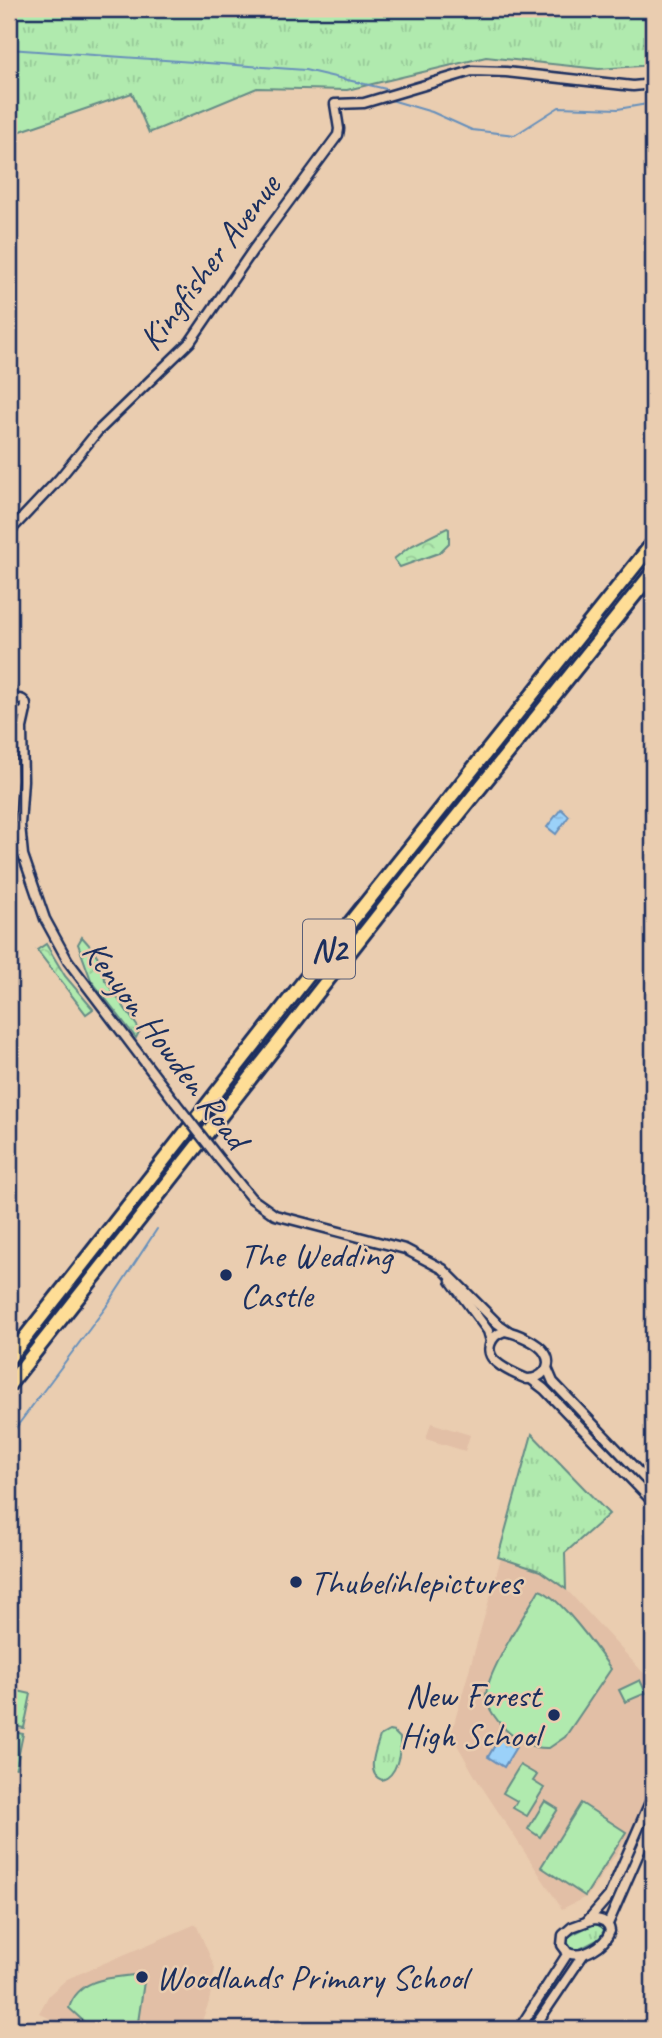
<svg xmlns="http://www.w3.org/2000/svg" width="662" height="2038" viewBox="0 0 662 2038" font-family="Caveat,sans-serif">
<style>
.built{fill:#e2bfa6}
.grass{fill:url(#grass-tufts);stroke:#668c86;stroke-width:2}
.forest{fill:url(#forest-crowns);stroke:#668c86;stroke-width:2}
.pitch{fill:#b0eaae;stroke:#668c86;stroke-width:2}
.water{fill:url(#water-ripples);stroke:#6890bb;stroke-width:2}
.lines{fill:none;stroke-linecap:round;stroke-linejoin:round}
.stream{stroke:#6890bb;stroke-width:2}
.minor-casing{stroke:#1b2f5e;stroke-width:13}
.highway-casing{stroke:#1b2f5e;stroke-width:18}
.minor{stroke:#eacdb0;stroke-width:8}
.highway{stroke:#fedd96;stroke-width:12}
.minor-bridge-casing{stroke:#1b2f5e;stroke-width:13;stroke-linecap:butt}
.minor-bridge{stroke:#eacdb0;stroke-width:8}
.poi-dot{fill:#1b2f5e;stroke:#eacdb0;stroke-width:2.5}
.labels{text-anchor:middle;stroke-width:5;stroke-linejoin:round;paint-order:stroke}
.shield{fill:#eacdb0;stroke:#595e77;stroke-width:2}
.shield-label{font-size:33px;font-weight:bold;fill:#1b2f5e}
.street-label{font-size:35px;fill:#1b2f5e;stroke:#eacdb0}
.poi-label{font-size:35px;fill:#1b2f5e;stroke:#eacdb0;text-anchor:start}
</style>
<defs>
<pattern id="grass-tufts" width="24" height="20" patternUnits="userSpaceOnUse" patternTransform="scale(1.75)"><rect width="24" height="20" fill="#b0eaae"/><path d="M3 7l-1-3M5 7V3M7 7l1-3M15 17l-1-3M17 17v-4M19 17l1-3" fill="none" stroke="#97c998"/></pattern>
<pattern id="forest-crowns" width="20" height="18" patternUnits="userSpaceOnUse" patternTransform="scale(1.75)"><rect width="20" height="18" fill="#b0eaae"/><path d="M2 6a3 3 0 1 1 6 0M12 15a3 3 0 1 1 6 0" fill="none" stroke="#97c998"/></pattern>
<pattern id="water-ripples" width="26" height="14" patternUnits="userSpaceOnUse" patternTransform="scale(1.75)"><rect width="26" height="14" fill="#9bd1f9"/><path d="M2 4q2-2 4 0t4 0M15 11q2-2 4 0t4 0" fill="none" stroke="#85b4d8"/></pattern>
</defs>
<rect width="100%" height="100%" fill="#eacdb0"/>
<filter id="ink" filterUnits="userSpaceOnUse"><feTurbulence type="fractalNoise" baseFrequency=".0143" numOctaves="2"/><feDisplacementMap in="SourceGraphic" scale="14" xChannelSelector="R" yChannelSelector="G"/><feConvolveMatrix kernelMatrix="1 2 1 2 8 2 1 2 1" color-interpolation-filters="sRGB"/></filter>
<g filter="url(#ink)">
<g class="built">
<path d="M431,1423l39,12 -5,16 -39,-12z"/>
<path d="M501,1558l39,13 26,18 83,90 4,10v92l-25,55 -40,60 -26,13 -86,-131 -25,-44z"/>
<path d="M196,1924l19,44 -6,34 -10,27h-130l-30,-16 10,-18 18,-16z"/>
</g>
<g class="grass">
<path d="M9,9h644v56l-54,4 -113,-12 -139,33 -90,-2 -108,45 -17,-40 -123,42z"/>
<path d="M532,1434l77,80 -44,39 1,36 -26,-18 -42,-14z"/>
<path d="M389,1731l5,1 6,6c1,14 -3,38 -18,42 -17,-6 -6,-31 -2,-44z"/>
<path d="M595,1923l9,6 -3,9 -23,12 -9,-1 -2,-8 2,-5z"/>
</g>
<g class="forest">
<path d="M447,528l2,1v14l-10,10 -39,14 -6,-8 15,-12z"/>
<path d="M82,937c12,13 22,25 23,43l35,50 -4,8 -45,-58 -13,-36z"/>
<path d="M46,944l19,32 28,33 -7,5 -49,-64z"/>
</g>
<g class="pitch">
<path d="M539,1590c20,5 59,60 72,79l-46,68 -16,11c-16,1 -31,-7 -44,-19 -7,-7 -18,-21 -19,-32 -1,-22 41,-86 53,-107z"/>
<path d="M640,1680l6,13 -21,9 -6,-12z"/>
<path d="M9,1689l22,5 -7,34 -15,-3z"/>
<path d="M9,1731l14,3 -7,34 -7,-1z"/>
<path d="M520,1765l17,10 -4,6 11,7 -17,28 -14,-8 4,-7 -14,-8z"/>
<path d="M545,1801l13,8 -18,28 -12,-8z"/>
<path d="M581,1803l45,29 -41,64 -44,-29z"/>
<path d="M143,1974l2,1 -8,54h-45l-23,-21c10,-32 45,-30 74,-34z"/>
</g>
<g class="water">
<path d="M561,809l8,7 -13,18 -9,-7z"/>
<path d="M500,1737l16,10 -12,20 -16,-10z"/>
</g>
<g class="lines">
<g class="stream">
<path d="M9,49l296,21 81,19"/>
<path d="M391,100l41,12 40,18 43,5 44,-28 59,2 35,-6"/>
<path d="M9,1437l97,-130 51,-78"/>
</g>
<g class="minor-casing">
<g id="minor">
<path d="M9,532l50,-53 38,-47 93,-90 63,-92 85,-115 1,-6 -4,-25 29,-1 108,-32 34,1 127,14 20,-2"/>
<path d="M9,684l4,18"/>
<circle cx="19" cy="706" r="7"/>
<path d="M26,710l-4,18 1,52 -3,45 3,30 22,64 23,42 107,141"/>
<path d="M220,1160l31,38 24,17 130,34 38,20 54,54 13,9"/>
<path d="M451,1281l37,50 3,10"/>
<path d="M505,1331c12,2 34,12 40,22 9,14 -4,26 -18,26 -10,-4 -23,-10 -31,-17 -13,-11 -5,-27 9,-31z"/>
<path d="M547,1368l6,14 100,105"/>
<path d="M531,1379l13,10 109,113"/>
<path d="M594,1919c8,0 15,4 16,12 -5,15 -27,28 -42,22l-6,-8 1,-10 9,-8z"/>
<path d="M588,1920l21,-24 44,-101"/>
<path d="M608,1924l45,-103"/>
<path d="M519,2029l49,-76"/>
<path d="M533,2029l50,-74"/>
</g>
</g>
<g class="highway-casing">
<g id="highway">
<path d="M9,1358l302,-386 342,-429"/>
<path d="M9,1385l405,-515 239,-298"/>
</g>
</g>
<use href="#minor" class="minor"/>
<use href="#highway" class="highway"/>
<g class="minor-bridge-casing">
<path id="minor-bridge" d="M175,1102l45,58"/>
</g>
<use href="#minor-bridge" class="minor-bridge"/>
</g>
</g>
<g class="poi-dot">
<circle cx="226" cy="1275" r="7"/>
<circle cx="296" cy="1582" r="7"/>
<circle cx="554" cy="1715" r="7"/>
<circle cx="142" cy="1977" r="7"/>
</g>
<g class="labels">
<rect class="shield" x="303" y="919.5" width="52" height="59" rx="5"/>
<g class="shield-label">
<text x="329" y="961">N2</text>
</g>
<g class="street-label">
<text transform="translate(209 262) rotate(-53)" y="12">Kingfisher Avenue</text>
<text transform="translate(166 1044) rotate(53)" y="12">Kenyon Howden Road</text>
</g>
<g class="poi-label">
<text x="240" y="1267">The Wedding<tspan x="240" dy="40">Castle</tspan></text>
<text x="310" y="1594">Thubelihlepictures</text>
<text x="540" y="1707" text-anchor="end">New Forest<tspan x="540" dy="40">High School</tspan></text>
<text x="156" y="1989">Woodlands Primary School</text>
</g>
</g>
<rect width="662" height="2038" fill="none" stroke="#eacdb0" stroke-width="35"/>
<rect x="18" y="18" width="627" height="2003" fill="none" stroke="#1b2f5e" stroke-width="2.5" filter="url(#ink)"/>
</svg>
